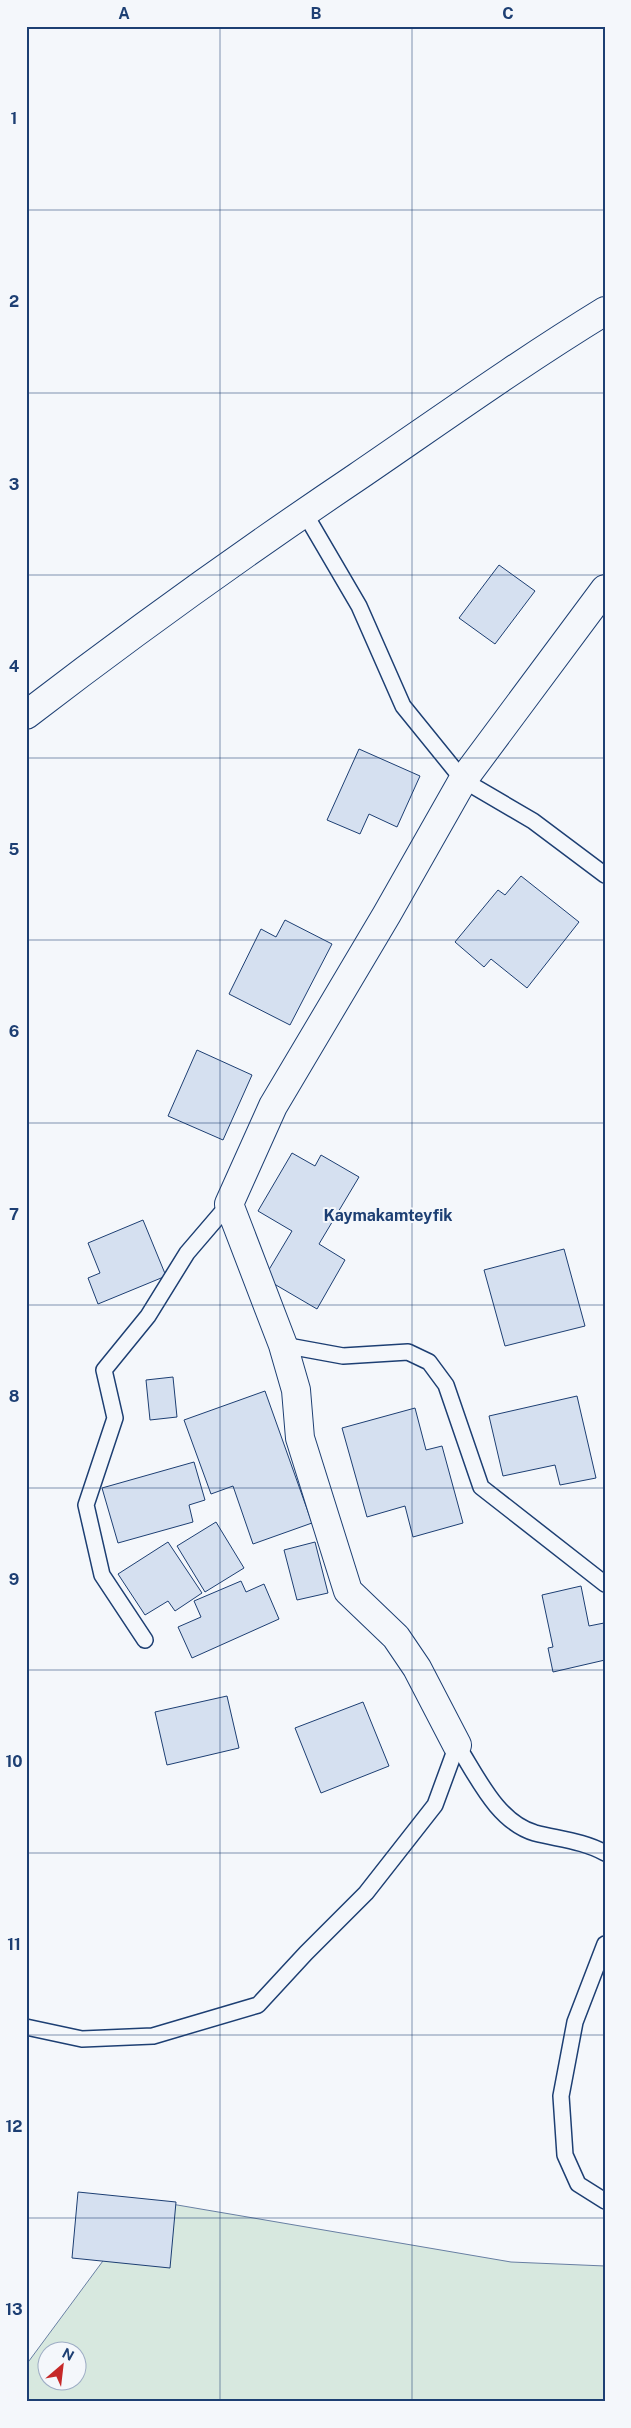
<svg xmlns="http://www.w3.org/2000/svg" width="631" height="2428" viewBox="0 0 631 2428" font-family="'Public Sans',sans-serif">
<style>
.green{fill:#d7e8df;stroke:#687fa3;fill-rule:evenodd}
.building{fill:#d5e0f0;stroke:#1d3f73}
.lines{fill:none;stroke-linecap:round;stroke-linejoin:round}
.service-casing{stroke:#1d3f73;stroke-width:18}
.minor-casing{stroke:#1d3f73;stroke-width:30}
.service{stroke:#f4f7fb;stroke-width:15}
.minor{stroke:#f4f7fb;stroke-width:28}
.grid{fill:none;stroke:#1d3f73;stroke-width:1;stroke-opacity:0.55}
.labels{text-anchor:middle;stroke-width:4;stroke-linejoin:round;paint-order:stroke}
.neighbourhood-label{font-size:16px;font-weight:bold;fill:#1d3f73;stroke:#f4f7fb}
.neatline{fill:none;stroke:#1d3f73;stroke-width:2}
.grid-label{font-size:16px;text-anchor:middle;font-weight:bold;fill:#1d3f73}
</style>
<rect width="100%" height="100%" fill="#f4f7fb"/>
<path class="green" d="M148,2200l363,62 94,4v136h-579v-37zM48,2350h30v30h-30z"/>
<g class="building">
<path d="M499,565l36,26 -40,53 -36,-26z"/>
<path d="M359,749l61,27 -23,51 -28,-13 -9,20 -33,-14z"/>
<path d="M521,876l58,46 -52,66 -36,-29 -7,8 -29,-25 43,-52 7,5z"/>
<path d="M285,920l47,24 -42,81 -61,-31 32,-65 15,8z"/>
<path d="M197,1050l55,25 -29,65 -55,-24z"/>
<path d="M292,1153l23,13 6,-11 38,22 -40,67 26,16 -28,49 -53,-31 28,-47 -34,-20z"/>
<path d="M143,1220l23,56 -68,28 -10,-26 12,-5 -12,-30z"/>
<path d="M564,1249l21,77 -80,20 -21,-76z"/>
<path d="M173,1377l4,40 -27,3 -4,-40z"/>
<path d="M265,1391l47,132 -59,21 -20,-58 -22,8 -27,-74z"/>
<path d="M577,1396l19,82 -36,7 -5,-20 -52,11 -14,-60z"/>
<path d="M415,1408l11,42 16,-4 21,77 -50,14 -8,-31 -38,11 -25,-89z"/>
<path d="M194,1462l11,38 -16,5 4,17 -75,21 -16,-55z"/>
<path d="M216,1522l28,46 -39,24 -28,-46z"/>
<path d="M168,1542l34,51 -27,18 -7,-10 -23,14 -27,-41z"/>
<path d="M315,1542l13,51 -31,7 -13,-50z"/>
<path d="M241,1581l5,11 18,-8 15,35 -87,39 -14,-31 23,-10 -7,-16z"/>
<path d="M581,1586l8,40 15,-3 1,37 -52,12 -5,-24 5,-1 -11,-52z"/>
<path d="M227,1696l12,52 -72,17 -12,-53z"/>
<path d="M363,1702l26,64 -68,27 -26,-65z"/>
<path d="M78,2192l98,10 -6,66 -98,-10z"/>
</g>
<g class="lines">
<g class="service-casing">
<g id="service">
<path d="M304,512l55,94 44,100 60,74 70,41 72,54"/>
<path d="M283,1345l60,11 65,-4 21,10 17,23 35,102 124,97"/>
<path d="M145,1640l-43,-65 -16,-70 29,-87 -11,-48 44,-54 39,-63 42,-49"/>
<path d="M457,1745c20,31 40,77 78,88 23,6 49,8 70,20"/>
<path d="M605,1944l-30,78 -14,74 4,59 13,29 27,17"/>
<path d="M26,2027l56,12 71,-3 105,-31 48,-52 60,-60 69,-88 22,-60"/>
</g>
</g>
<g class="minor-casing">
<g id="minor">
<path d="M26,715c108,-83 218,-162 331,-238 82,-56 163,-114 248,-166"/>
<path d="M457,1745l-40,-77 -21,-31 -48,-46 -48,-153 -4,-48 -13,-45 -54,-141 44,-98 114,-192 76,-134 142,-191"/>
</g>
</g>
<use href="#service" class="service"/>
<use href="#minor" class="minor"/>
</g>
<path class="grid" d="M220,26v2376M412,26v2376M26,210h579M26,393h579M26,575h579M26,758h579M26,940h579M26,1123h579M26,1305h579M26,1488h579M26,1670h579M26,1853h579M26,2035h579M26,2218h579"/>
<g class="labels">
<g class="neighbourhood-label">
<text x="388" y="1221">Kaymakamteyfik</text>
</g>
</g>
<rect width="631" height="2428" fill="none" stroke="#f4f7fb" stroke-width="55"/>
<g transform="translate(62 2366) rotate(28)"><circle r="24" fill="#f4f7fb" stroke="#9eadc5"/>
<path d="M0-4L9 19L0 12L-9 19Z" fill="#c62828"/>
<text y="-8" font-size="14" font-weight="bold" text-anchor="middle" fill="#1d3f73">N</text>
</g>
<rect x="28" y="28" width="576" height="2372" class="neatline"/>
<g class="grid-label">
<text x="124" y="19">A</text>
<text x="316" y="19">B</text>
<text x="508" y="19">C</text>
<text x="14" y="124">1</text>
<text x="14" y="307">2</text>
<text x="14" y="490">3</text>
<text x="14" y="672">4</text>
<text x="14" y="855">5</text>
<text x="14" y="1037">6</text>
<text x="14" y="1220">7</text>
<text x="14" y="1402">8</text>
<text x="14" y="1585">9</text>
<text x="14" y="1767">10</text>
<text x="14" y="1950">11</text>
<text x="14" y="2132">12</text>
<text x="14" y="2315">13</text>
</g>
</svg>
